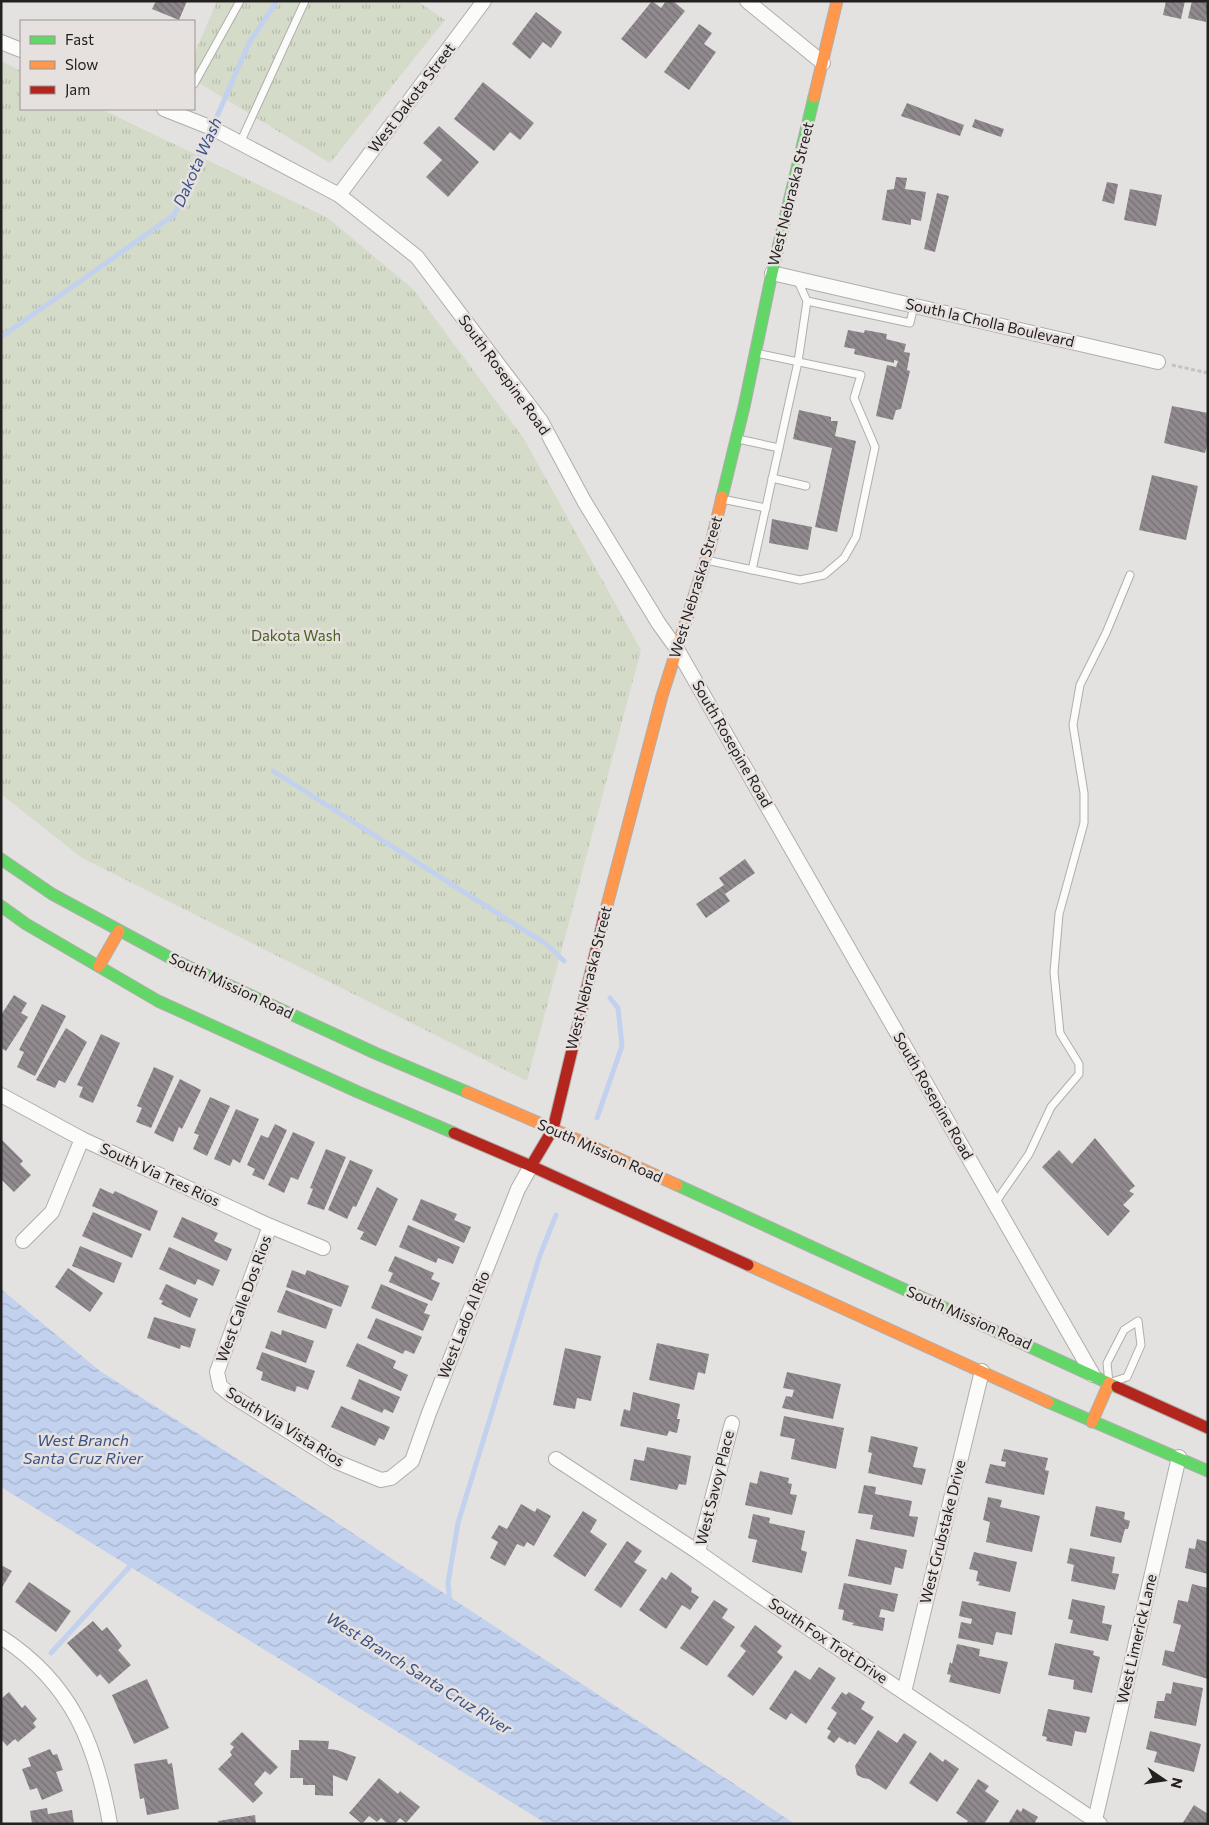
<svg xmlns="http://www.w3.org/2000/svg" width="1209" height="1825" viewBox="0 0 1209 1825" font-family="Commissioner,sans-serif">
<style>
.park{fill:url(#park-tufts)}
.water{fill:url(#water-waves)}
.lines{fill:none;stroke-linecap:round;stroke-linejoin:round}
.stream{stroke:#c2d1ee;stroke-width:5}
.building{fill:url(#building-back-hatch)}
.lane-casing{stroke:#afaeac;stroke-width:9}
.street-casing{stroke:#afaeac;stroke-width:16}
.fast-casing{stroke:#afaeac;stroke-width:13}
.slow-casing{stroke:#afaeac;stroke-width:13}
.jam-casing{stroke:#afaeac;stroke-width:13}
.path{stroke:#c3c2c2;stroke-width:3;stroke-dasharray:4 2.5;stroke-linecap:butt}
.lane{stroke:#fbfbfa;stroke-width:7}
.street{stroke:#fbfbfa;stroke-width:14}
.fast{stroke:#63d668;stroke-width:11}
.slow{stroke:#ff974d;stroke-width:11}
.jam{stroke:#b3261e;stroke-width:11}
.labels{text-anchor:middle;stroke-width:5;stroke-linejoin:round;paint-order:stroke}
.street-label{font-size:15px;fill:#232120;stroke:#e6e1de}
.park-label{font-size:15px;fill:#496121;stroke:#e6e1de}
.water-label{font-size:16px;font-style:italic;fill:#3a5389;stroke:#e6e1de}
</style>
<defs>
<pattern id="park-tufts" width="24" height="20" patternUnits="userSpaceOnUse" patternTransform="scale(1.25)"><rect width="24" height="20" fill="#d4dbc9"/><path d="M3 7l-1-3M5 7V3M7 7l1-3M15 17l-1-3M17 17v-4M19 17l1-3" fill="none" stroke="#b6bcac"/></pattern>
<pattern id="water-waves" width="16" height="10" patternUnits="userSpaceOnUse" patternTransform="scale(1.25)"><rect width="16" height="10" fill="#c2d1ee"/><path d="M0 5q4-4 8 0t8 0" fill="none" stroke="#a6b3cc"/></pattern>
<pattern id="building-back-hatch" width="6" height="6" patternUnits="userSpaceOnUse" patternTransform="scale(1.25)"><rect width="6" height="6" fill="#90898e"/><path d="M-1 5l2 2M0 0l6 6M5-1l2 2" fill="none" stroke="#757074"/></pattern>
</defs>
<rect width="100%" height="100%" fill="#e4e2e0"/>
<g class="park">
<path d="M217,1h200l28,19 -115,143 -136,-83v-25z"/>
<path d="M1,61l20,10v38h80l227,109 86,72 110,149 117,211 -114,431 -445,-223 -81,-64z"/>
</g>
<path class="water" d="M1,1289l99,82 216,138 479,315h-248l-546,-337z"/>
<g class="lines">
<g class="stream">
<path d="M1,337l173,-122 75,-172 28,-42"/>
<path d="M273,771l273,173 18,17"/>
<path d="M597,1118l25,-72 -4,-38 -8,-10"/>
<path d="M450,1603l-2,-20 10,-60 82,-268 16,-40"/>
<path d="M51,1653l82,-90"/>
</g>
</g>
<g class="building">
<path d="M156,1h31l-8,19 -27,-11z"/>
<path d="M652,1l9,7 5,-7h7l12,10 -39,48 -25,-20z"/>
<path d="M1166,1h19l-4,18 -18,-4z"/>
<path d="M1192,1h16l-2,21 -18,-4z"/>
<path d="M536,12l26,20 -11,16 -8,-6 -13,17 -18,-15z"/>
<path d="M699,24l13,9 -8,11 12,8 -27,38 -25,-18z"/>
<path d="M483,82l51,41 -14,17 -10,-8 -16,19 -40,-32z"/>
<path d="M907,103l57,22 -4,11 -59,-20z"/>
<path d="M975,119l29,10 -3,8 -29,-10z"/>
<path d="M439,126l40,36 -31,35 -22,-20 16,-17 -19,-17z"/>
<path d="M896,177l11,1 -2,11 21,3 -5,29 -10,-2v6l-29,-5 5,-30 7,-1z"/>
<path d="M1107,182l11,2 -4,20 -12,-3z"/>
<path d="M1130,189l32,6 -6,31 -32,-6z"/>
<path d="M937,193l12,3 -14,56 -11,-3z"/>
<path d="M848,330l16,3 1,-3 22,4 -1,5 20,5 -2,8 6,1 -3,17 3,1 -9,38 -5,1 -3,10 -17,-4 11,-51 9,2 2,-6 -4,-1v3l-40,-9 1,-5 -11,-2z"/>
<path d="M1172,406l36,7v28l-3,12 -41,-10z"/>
<path d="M799,410l32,7v4h7l-3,15 21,5 -19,91 -22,-5 17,-79 -39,-9z"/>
<path d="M1152,475l46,11 -12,54 -47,-10z"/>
<path d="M772,519l40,8 -4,23 -39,-7z"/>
<path d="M745,859l10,14 -30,21 5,7 -24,17 -10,-14 28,-19 -5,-7z"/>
<path d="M14,995l13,8 -6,10 7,4 -22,34 -5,-3v-33z"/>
<path d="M42,1004l24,12 -31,60 -18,-9 7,-15 -5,-2z"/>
<path d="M66,1028l21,14 -22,41 -6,-3 -4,8 -19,-8z"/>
<path d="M101,1034l19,9 -27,60 -14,-6 4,-10 -6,-2z"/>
<path d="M154,1067l20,9 -23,52 -15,-6 6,-14 -5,-2z"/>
<path d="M180,1079l21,11 -19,39 -3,-2 -6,15 -19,-9z"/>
<path d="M210,1097l20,9 -23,50 -14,-7 6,-14 -5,-2z"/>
<path d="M236,1109l23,10 -19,44 -7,-4 -3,7 -16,-7z"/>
<path d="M275,1124l12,6 -23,50 -12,-5 3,-6 -8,-4 14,-30 7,3z"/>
<path d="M293,1132l22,10 -17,38 -7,-3 -7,16 -16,-8z"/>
<path d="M1095,1138l40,48 -6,5 5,3 -11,11 7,6 -22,25 -66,-69 17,-17 13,14z"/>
<path d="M1,1139l22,22 -3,3 11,11 -17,17 -13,-13z"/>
<path d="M326,1149l20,8 -22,53 -17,-6 6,-15 -3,-1z"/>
<path d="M350,1160l23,10 -17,37 -3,-1 -6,13 -19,-9z"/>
<path d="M377,1187l21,12 -22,47 -16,-7 4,-7 -7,-3z"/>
<path d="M100,1188l13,6 2,-3 43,20 -8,20 -58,-25z"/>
<path d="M421,1199l36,15 -3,6 17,7 -7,16 -52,-23z"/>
<path d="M93,1212l49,22 -10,24 -50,-22z"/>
<path d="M182,1217l36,16 -4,8 18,8 -5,12 -54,-24z"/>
<path d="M408,1225l52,22 -7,17 -15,-6 -2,5 -37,-16z"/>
<path d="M80,1246l42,17 -8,20 -42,-17z"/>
<path d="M169,1247l51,23 -7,16 -15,-7 -3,6 -36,-16z"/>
<path d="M395,1256l39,17 -3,6 9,4 -8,18 -43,-19 4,-9 -5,-2z"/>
<path d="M68,1268l35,25 -13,19 -35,-25z"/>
<path d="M292,1270l13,5 2,-5 42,16 -8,21 -55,-20z"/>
<path d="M166,1284l32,15 -8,19 -29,-14 2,-3 -4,-2z"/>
<path d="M381,1284l47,20 -4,9 6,2 -7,16 -52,-23z"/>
<path d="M286,1290l47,19 -7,20 -49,-17z"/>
<path d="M154,1317l42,12 -6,19 -9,-3 -1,4 -33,-11z"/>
<path d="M376,1318l46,19 -8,17 -9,-4 -2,4 -36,-16z"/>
<path d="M282,1330l32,11 -8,22 -41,-15 6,-17 10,4z"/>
<path d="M357,1343l39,18 -3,7 15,7 -7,16 -55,-25z"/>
<path d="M657,1343l52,11 -4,20 -7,-2 -4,18 -45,-10z"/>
<path d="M565,1348l36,8 -10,45 -14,-3 -2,11 -22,-4z"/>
<path d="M262,1352l53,19 -7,19 -11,-4 -2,6 -34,-12 2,-8 -7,-3z"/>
<path d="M787,1372l54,12 -8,35 -51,-11 4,-12 6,1 2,-7 -11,-2z"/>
<path d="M359,1379l41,18 -7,16 -9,-4 -2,4 -31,-14z"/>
<path d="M633,1392l47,12 -3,15h3l-3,14 -8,-2 -2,5 -47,-10 4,-17 6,2z"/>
<path d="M341,1406l49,21 -6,13 -5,-2 -4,8 -44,-19z"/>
<path d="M784,1416l60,12 -8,41 -45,-10 4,-20 -15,-3z"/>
<path d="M871,1436l47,11 -5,20 13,2 -4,16 -54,-12 4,-20 -4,-1z"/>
<path d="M647,1447l44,9 -5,29 -7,-1 -2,6 -47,-10 4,-21 10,2z"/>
<path d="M1004,1449l44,9 -3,12 4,1 -5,24 -59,-12 5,-19 15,3 1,-5 -5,-1z"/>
<path d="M760,1471l29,7 -1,5 4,1 -2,10 7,1 -5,20 -47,-10 5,-23 7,2z"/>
<path d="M864,1485l12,2 -1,7 37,7 -3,15 9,1 -4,20 -44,-8 3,-14 -15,-2z"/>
<path d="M988,1497l14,3 -2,7 40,9 -8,36 -46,-10 4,-20 -7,-2z"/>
<path d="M521,1504l14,8 2,-4 14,8 -17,30 -7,-4 -3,5 -7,-3 -12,22 -15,-8 8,-16 -7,-4 8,-13 8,4z"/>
<path d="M1096,1506l29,6 -1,7 6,2 -2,8h-3l-4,14 -31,-7z"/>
<path d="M583,1511l14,9 -7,12 17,12 -22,33 -32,-21z"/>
<path d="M753,1514l17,4 -1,5 36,8 -4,19 6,2 -5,21 -50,-11 5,-22 -9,-2z"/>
<path d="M856,1539l51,11 -4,19 -8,-2 -4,18 -43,-9z"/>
<path d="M1197,1539l11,3v32l-23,-6 4,-20 6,1z"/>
<path d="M627,1541l15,10 -8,11 13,8 -26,38 -27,-18z"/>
<path d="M1070,1548l45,9 -3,16 7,1 -4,16 -44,-9 3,-16 -7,-2z"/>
<path d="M974,1552l43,10 -7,30 -32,-7 2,-3 -4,-1 2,-10 -9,-2z"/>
<path d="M1,1565l11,6 -11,18z"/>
<path d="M671,1572l21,16 -1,4 8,5 -9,13 -8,-5 -16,24 -27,-19 23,-33 4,3z"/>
<path d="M29,1582l42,29 -15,21 -41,-30z"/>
<path d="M844,1583l54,11 -4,18 -13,-3 -2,8 6,1 -2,13 -31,-6 2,-2 -12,-3 2,-10 -6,-1z"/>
<path d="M1192,1584l16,4v91l-46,-14 3,-15 9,2 7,-27 -8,-2 5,-23 10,2z"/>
<path d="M1072,1599l33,7 -3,17 10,2 -4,16 -38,-8 3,-13 -5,-1z"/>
<path d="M714,1600l14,9 -6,9 13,9 -28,39 -27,-18z"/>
<path d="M962,1601l54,11 -4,23 -16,-3 -3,13 -35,-7 3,-16 10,2 1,-5 -13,-3z"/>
<path d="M93,1621l9,10 5,-4 15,19 -4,4 13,15 -22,19 -9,-10 -3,3 -30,-34z"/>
<path d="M755,1625l27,21 -5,6 6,5 -30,39 -26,-20 19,-25 -6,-5z"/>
<path d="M1055,1643l39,8 -1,4 7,2 -8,36 -19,-4 1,-9 -26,-5z"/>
<path d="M957,1644l23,5 -1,7 29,6 -8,32 -51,-12 2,-7 -4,-1 3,-12 2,2z"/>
<path d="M819,1667l17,11 -30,46 -15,-11 -5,7 -17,-11 26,-39 15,10z"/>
<path d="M147,1679l22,49 -35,16 -22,-49z"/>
<path d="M1173,1682l30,6 -7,38 -42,-8 3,-17h7l2,-8 5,1z"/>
<path d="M9,1692l13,16 3,-3 12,14 -4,4 3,4 -18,15 -3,-3 -8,7 -6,-7v-40z"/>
<path d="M842,1692l4,3 3,-3 16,10 -4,7 13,8 -19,28 -6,-4 -1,2 -9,-6 -5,6 -7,-5 4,-7 -4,-2 10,-16 -6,-5z"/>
<path d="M1048,1709l42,8 -4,16 -11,-2 -3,15 -26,-5 1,-4 -5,-1z"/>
<path d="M878,1730l19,13 7,-10 13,9 -31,48 -17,-11 -6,-1 -6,-3 -2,-9z"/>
<path d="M1150,1731l51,13 -7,28 -40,-10 3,-10 -11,-3z"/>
<path d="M242,1732l36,35 -8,8 -5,-4 -11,13 9,9 -10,10 -35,-34 14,-14 -2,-3 4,-5 -4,-3z"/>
<path d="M299,1740l30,1 -1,8 9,1 19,7 -9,24 -14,-6v21l-18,-1v-10h-12v-7h-13l1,-28h8z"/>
<path d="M50,1749l3,6 4,-1 6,16 -7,2 7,19 -21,9 -5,-12 -7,2 -8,-21 9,-3 -3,-8z"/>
<path d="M930,1752l13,10 2,-3 14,10 -22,33 -28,-19z"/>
<path d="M167,1759l1,5 4,-1 7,46 -32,6 -3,-17 -4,1 -6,-35z"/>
<path d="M379,1778l19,16 2,-3 20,16 -14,16 -6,-5 -5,6h-7l-7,-6 -4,4 -8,-6 -7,8 -13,-11z"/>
<path d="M978,1779l11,7 -4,5 14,10 -15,23h-18l2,-3 -12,-8z"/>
<path d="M1194,1805l14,9v10h-26z"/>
<path d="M47,1808l1,6 24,-4 2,14h-42l-2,-13z"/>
<path d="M1023,1808l15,9 -4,7h-26l9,-15 4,3z"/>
<path d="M255,1815l1,9h-37l-1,-3z"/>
</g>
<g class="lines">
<g class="lane-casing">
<g id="lane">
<path d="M194,84l46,-83"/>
<path d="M240,143l65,-142"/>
<path d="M807,301l103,22 4,-17"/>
<path d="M738,439l41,9"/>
<path d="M772,478l34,8"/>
<path d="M722,499l44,9"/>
<path d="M706,560l94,20 24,-5 20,-17 12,-21 19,-90 -21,-49 7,-23 -105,-22"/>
<path d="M752,570l46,-208 9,-61 -10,-22"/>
<path d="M995,1203l34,-49 22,-47 28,-33v-10l-19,-31 -6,-61 5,-58 25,-91v-30l-11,-68 7,-40 26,-52 24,-58"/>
<path d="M1138,1321l3,24 -14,32 -18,6 -2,-20 17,-33z"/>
</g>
</g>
<g class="street-casing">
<g id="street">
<path d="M747,1l76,62"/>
<path d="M1,42l20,8"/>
<path d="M164,109l48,19 127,67 78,62 124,164 43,80 75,123 18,25 416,726"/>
<path d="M339,195l145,-194"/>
<path d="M772,273l386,89"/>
<path d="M1,1095l81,44 188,87 53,22"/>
<path d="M270,1226l-53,146 3,14 11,9 106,67 44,18 10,-2 21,-17 17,-48 89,-224 13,-23"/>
<path d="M23,1241l29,-29 30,-73"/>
<path d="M556,1459l142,93 61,43 341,229"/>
<path d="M698,1552l34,-129"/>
<path d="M1,1637c71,46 95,107 109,187"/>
<path d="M904,1692l78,-321"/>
<path d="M1095,1820l84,-363"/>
</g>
</g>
<g class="fast-casing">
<g id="fast">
<path d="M722,497l22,-90 28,-134 42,-176"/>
<path d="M1,859l51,35 126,68 197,91 92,39"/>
<path d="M1,906l25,18 132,77 200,91 96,41"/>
<path d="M677,1185l440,202"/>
<path d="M1048,1402l160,69"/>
</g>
</g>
<g class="slow-casing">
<g id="slow">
<path d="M814,97l23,-96"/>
<path d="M605,913l57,-217 49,-153 11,-46"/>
<path d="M99,966l20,-35"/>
<path d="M467,1092l86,37 124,56"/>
<path d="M748,1265l300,137"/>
<path d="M1092,1422l17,-39"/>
</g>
</g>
<g class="jam-casing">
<g id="jam">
<path d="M454,1133l77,33 217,99"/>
<path d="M531,1166l22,-37 52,-216"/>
<path d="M1117,1387l91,41"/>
</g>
</g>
<path class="path" d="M1172,365l36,8"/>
<use href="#lane" class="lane"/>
<use href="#street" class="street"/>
<use href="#fast" class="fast"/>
<use href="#slow" class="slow"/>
<use href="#jam" class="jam"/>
</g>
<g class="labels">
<g class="street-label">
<text transform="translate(412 98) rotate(-53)" y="5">West Dakota Street</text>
<text transform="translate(791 194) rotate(-76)" y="5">West Nebraska Street</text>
<text transform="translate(990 323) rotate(13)" y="5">South la Cholla Boulevard</text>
<text transform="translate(504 375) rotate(54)" y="5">South Rosepine Road</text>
<text transform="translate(696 587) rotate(-73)" y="5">West Nebraska Street</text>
<text transform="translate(732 744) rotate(60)" y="5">South Rosepine Road</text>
<text transform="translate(589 978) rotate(-76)" y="5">West Nebraska Street</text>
<text transform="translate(231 986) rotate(25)" y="5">South Mission Road</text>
<text transform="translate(933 1096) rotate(60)" y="5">South Rosepine Road</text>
<text transform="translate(600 1151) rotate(24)" y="5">South Mission Road</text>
<text transform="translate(160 1175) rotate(25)" y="5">South Via Tres Rios</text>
<text transform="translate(244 1299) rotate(-70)" y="5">West Calle Dos Rios</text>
<text transform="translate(969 1318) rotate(24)" y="5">South Mission Road</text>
<text transform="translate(464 1325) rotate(-68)" y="5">West Lado Al Rio</text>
<text transform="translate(285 1427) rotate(32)" y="5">South Via Vista Rios</text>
<text transform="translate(715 1488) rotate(-76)" y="5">West Savoy Place</text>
<text transform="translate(943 1532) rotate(-76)" y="5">West Grubstake Drive</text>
<text transform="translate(1137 1639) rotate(-77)" y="5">West Limerick Lane</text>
<text transform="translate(828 1641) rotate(34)" y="5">South Fox Trot Drive</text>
</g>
<g class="park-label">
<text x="296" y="641">Dakota Wash</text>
</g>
<g class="water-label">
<text transform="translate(197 162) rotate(-66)" y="6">Dakota Wash</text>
<text x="83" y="1446">West Branch<tspan x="83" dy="18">Santa Cruz River</tspan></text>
<text transform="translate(419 1673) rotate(32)" y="6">West Branch Santa Cruz River</text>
</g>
</g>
<rect width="1209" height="1825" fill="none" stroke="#232120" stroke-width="5"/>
<rect x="20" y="20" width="175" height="90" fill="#e6e1de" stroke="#989492"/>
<rect x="30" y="36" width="25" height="8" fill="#63d668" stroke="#989492"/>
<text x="65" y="45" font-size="15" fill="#232120">Fast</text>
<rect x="30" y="61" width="25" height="8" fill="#ff974d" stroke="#989492"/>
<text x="65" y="70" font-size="15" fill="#232120">Slow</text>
<rect x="30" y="86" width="25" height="8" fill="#b3261e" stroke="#989492"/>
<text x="65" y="95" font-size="15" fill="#232120">Jam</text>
<g transform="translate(1164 1780) rotate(103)" stroke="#e6e1de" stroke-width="4" paint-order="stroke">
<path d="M0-4L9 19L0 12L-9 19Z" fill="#232120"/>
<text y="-8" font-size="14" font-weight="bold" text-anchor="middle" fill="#232120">N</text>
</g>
</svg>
